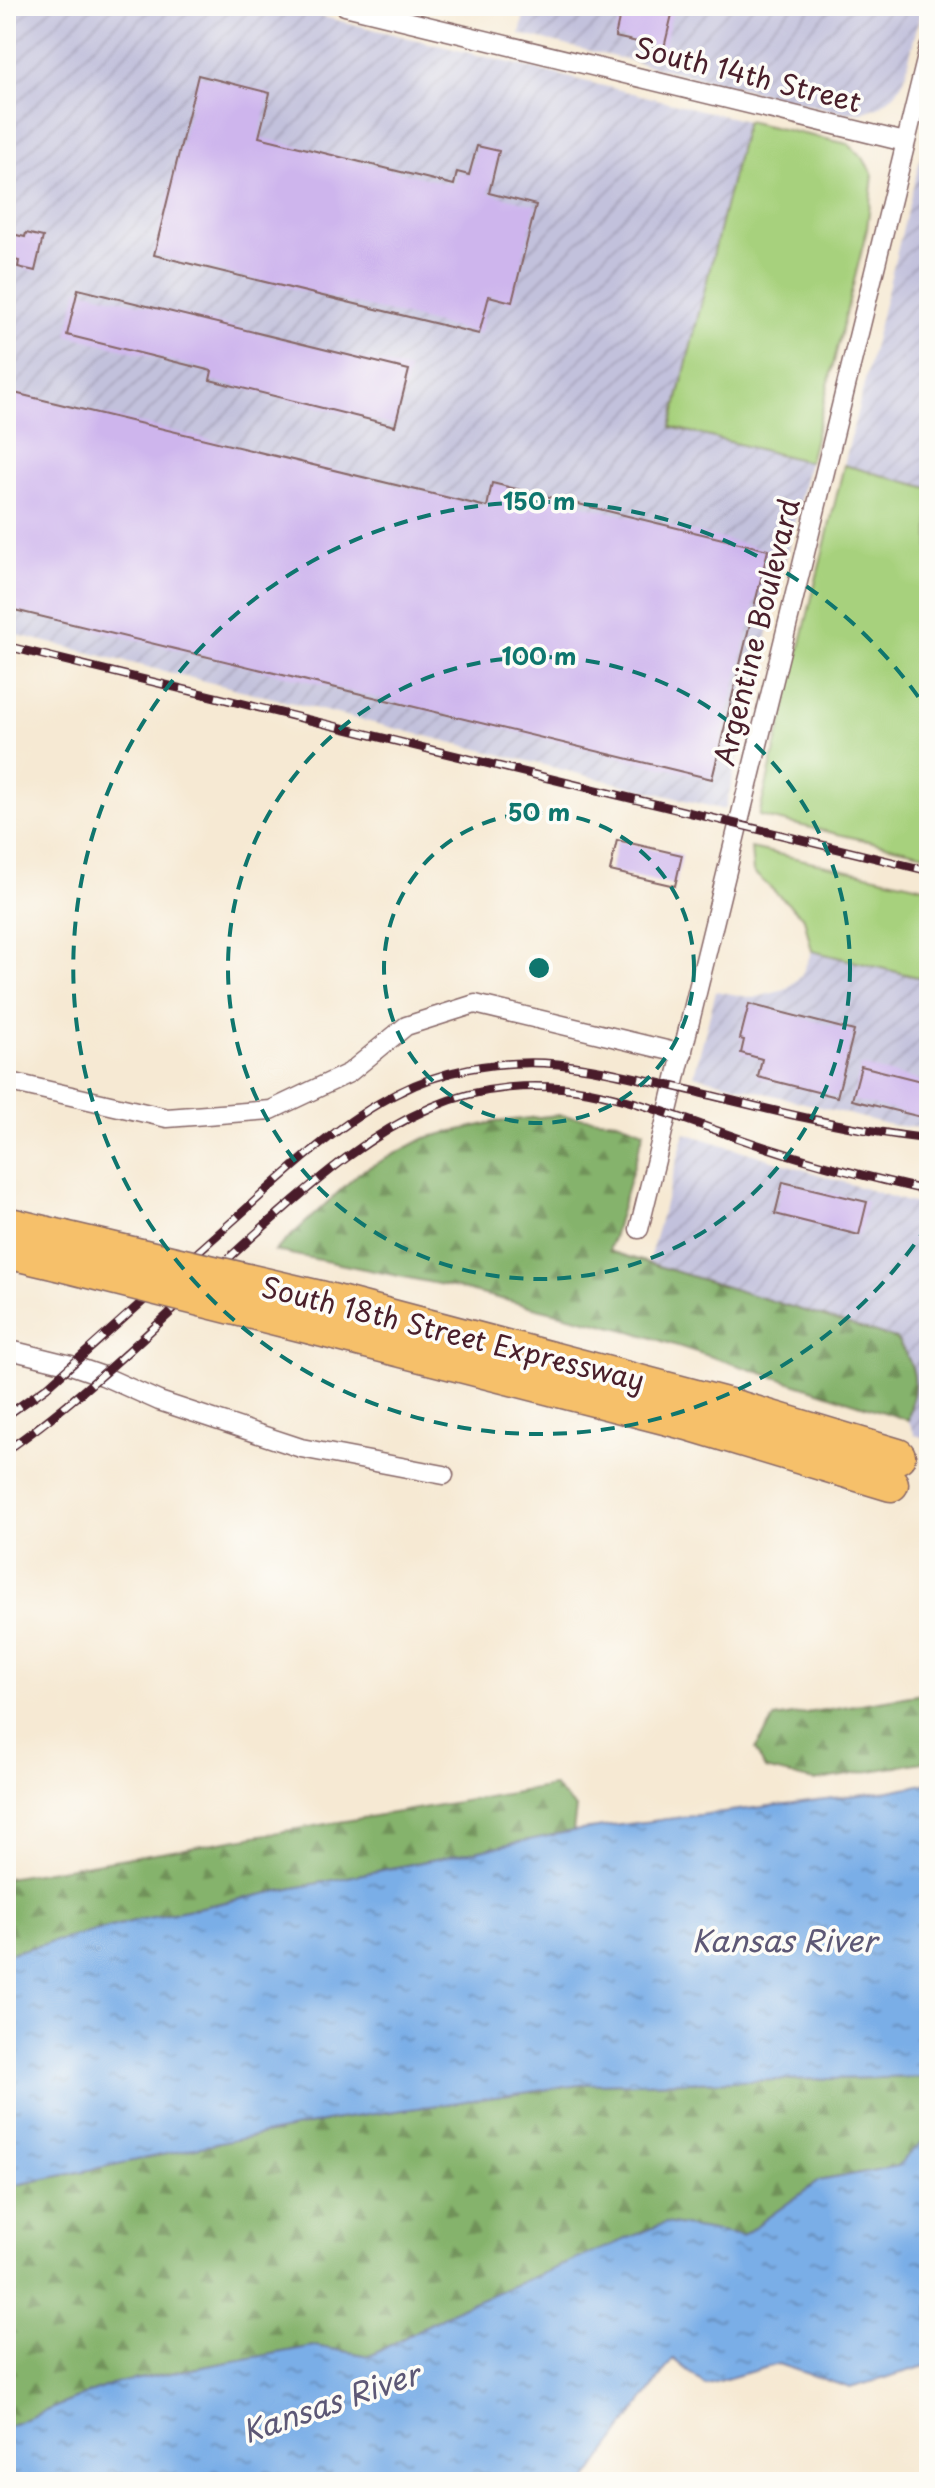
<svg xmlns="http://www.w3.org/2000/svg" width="935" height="2488" viewBox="0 0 935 2488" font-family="'Playpen Sans',sans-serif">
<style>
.industrial{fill:url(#industrial-furrows)}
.green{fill:#a7d17d;stroke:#787854;stroke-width:2}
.forest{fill:url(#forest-firs);stroke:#68694c;stroke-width:2}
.water{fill:url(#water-ripples);stroke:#626689;stroke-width:2}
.building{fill:#ceb5ed}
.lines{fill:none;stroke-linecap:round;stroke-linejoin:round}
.minor-casing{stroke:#866666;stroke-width:21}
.motorway-casing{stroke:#866666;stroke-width:37}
.minor{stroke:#fff;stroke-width:18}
.motorway{stroke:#f6c06b;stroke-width:34}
.rail-casing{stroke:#4a1f2b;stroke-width:9}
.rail{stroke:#fdfcf7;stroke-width:6;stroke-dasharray:18;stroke-linecap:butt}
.motorway-bridge-casing{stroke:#866666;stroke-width:37;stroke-linecap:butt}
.motorway-bridge{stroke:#f6c06b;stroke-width:34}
.ring{fill:none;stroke:#0f766e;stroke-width:4;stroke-dasharray:14 10}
.labels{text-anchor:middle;stroke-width:7;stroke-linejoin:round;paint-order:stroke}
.street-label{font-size:28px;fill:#4a1f2b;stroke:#fdfcf7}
.water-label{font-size:30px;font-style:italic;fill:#5d5876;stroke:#fdfcf7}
.centre{fill:#0f766e;stroke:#fdfcf7;stroke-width:4}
.ring-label{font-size:24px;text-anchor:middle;font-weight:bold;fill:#0f766e;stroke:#fdfcf7;stroke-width:7;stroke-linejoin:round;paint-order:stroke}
</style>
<defs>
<pattern id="industrial-furrows" width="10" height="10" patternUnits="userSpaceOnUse" patternTransform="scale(2)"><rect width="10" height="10" fill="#c2c1dc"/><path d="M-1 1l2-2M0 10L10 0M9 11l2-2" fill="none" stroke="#a8a5bd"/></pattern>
<pattern id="forest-firs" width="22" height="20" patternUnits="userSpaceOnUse" patternTransform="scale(2)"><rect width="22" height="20" fill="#85b36c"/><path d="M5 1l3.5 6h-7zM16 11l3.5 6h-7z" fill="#6f9159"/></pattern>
<pattern id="water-ripples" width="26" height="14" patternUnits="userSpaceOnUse" patternTransform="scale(2)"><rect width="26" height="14" fill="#7aaee7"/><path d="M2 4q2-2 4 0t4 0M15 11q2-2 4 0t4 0" fill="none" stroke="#668dbb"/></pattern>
</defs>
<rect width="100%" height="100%" fill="#fdfcf7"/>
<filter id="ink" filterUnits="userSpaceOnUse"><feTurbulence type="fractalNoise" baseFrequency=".0125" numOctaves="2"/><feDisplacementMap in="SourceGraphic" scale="16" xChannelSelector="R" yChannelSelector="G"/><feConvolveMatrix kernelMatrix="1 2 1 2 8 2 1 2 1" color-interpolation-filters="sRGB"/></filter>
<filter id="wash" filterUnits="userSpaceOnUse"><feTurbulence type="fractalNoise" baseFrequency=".006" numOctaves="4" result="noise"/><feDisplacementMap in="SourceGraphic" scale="32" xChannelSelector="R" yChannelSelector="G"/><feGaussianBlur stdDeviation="1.8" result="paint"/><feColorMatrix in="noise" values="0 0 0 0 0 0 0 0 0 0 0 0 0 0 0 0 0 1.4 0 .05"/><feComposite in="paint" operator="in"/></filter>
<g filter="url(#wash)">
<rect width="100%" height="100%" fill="#f6e9d3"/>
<g class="industrial">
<path d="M6,6h273l467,115 -75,306 138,35 -84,348 -719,-178z"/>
<path d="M526,6h396l-18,74 -10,15 -16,12 -17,6 -21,-1 -320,-78z"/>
<path d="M929,123v365l-85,-23z"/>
<path d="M812,951l117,29v149l-38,-4 -197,-50 22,-84 37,7 32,-8 16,-14z"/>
<path d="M685,1133l223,69 21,4v233l-14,-4 -7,-15 8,-37 -268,-120z"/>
</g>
<g class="green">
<path d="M746,121l102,23 15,14 10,17 -6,54 -58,233 -138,-35z"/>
<path d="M844,465l85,23v367l-170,-39z"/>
<path d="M751,848l178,40v92l-117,-29 -8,-33 -51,-46z"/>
</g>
<g class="forest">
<path d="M557,1115l60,6 27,10 -35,120 287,88c24,33 20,43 12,81l-274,-88 -181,-45 -178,-36 85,-79 65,-34 70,-16z"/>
<path d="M929,1693v68l-115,20 -49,-12 -10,-20 20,-31z"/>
<path d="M553,1786l23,22 -3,23 -435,89 -132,34v-76z"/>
<path d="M929,2077v59l-32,30 -78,15 -77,55 -77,-13 -203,84 -92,49 -56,-10 -202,38 -106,43v-240l326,-67 254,-36z"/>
</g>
<g class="water">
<path d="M929,1783v294l-343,7 -254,36 -326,67v-233l132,-34 435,-89 316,-40z"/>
<path d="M929,2136v229l-79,23 -72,-24 -73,21 -32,-26 -88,123h-579v-55l106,-43 202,-38 56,10 91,-49 204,-84 77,13 77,-55 78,-15z"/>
</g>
<g id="blocks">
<g class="building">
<path d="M622,6h52l-10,42 -49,-11z"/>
<path d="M198,75l72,18 -11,44 195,48 3,-13 12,3 8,-29 22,5 -10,42 47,12 -24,97 -23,-6 -10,38 -325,-79z"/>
<path d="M26,233l17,4 -8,34 -17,-4 1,-6 -13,-3 6,-24 13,3z"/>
<path d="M78,289l331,81 -14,56 -185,-46 2,-9 -145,-36z"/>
<path d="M6,391l481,116 5,-24 276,67 -56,229 -706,-171z"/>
<path d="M617,840l65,15 -7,31 -65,-15z"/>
<path d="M749,1004l105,27 -17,66 -79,-20 4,-18 -21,-6 3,-13 -4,-1z"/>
<path d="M861,1066l68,17v36l-77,-19z"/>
<path d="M783,1182l84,20 -8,33 -84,-21z"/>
</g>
</g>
</g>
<g filter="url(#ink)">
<use href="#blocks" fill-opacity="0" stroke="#866666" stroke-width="2"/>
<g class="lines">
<g class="minor-casing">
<g id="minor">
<path d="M345,6l560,136"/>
<path d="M6,1081l161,37 104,-8 78,-37 57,-47 69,-22 208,50"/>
<path d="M639,1229l290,-1181"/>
<path d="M6,1349l65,16 32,11 56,25 142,47 143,27"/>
</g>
</g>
<g class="motorway-casing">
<g id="motorway">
<path d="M6,1224l58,14"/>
<path d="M6,1251l51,12"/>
<path d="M320,1298l421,111 157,47"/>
<path d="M312,1327l376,96 203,61"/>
</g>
</g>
<use href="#minor" class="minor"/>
<use href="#motorway" class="motorway"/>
<g class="rail-casing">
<g id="rail">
<path d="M6,646l923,225"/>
<path d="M6,1416l41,-29c63,-57 126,-113 189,-169 49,-44 103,-96 162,-125 44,-23 97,-32 146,-30 50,3 100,17 149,28 78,19 156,39 236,48"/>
<path d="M6,1451c96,-67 176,-153 264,-230 50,-44 100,-87 162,-114 48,-21 104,-25 155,-16 63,12 123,39 184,58 52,17 105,30 158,42"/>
</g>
</g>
<use href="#rail" class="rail"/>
<g class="motorway-bridge-casing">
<g id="motorway-bridge">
<path d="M64,1238l256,60"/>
<path d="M57,1263l255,64"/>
</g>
</g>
<use href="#motorway-bridge" class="motorway-bridge"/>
</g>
</g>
<g class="ring">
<circle cx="539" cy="968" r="155"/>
<circle cx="539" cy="968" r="311"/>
<path d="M928 1225A466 466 0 1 1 928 711"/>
</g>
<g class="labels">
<g class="street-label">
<text transform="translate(748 75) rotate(14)" y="10">South 14th Street</text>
<text transform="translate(757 632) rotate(-76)" y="10">Argentine Boulevard</text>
<text transform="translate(453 1334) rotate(14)" y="10">South 18th Street Expressway</text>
</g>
<g class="water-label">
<text x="784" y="1952">Kansas River</text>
<text transform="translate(331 2404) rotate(-19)" y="10">Kansas River</text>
</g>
</g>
<circle cx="539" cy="968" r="12" class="centre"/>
<g class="ring-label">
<text x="539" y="510">150 m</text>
<text x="539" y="665">100 m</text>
<text x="539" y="821">50 m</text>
</g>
<rect width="935" height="2488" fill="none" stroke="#fdfcf7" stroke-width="32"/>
</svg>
